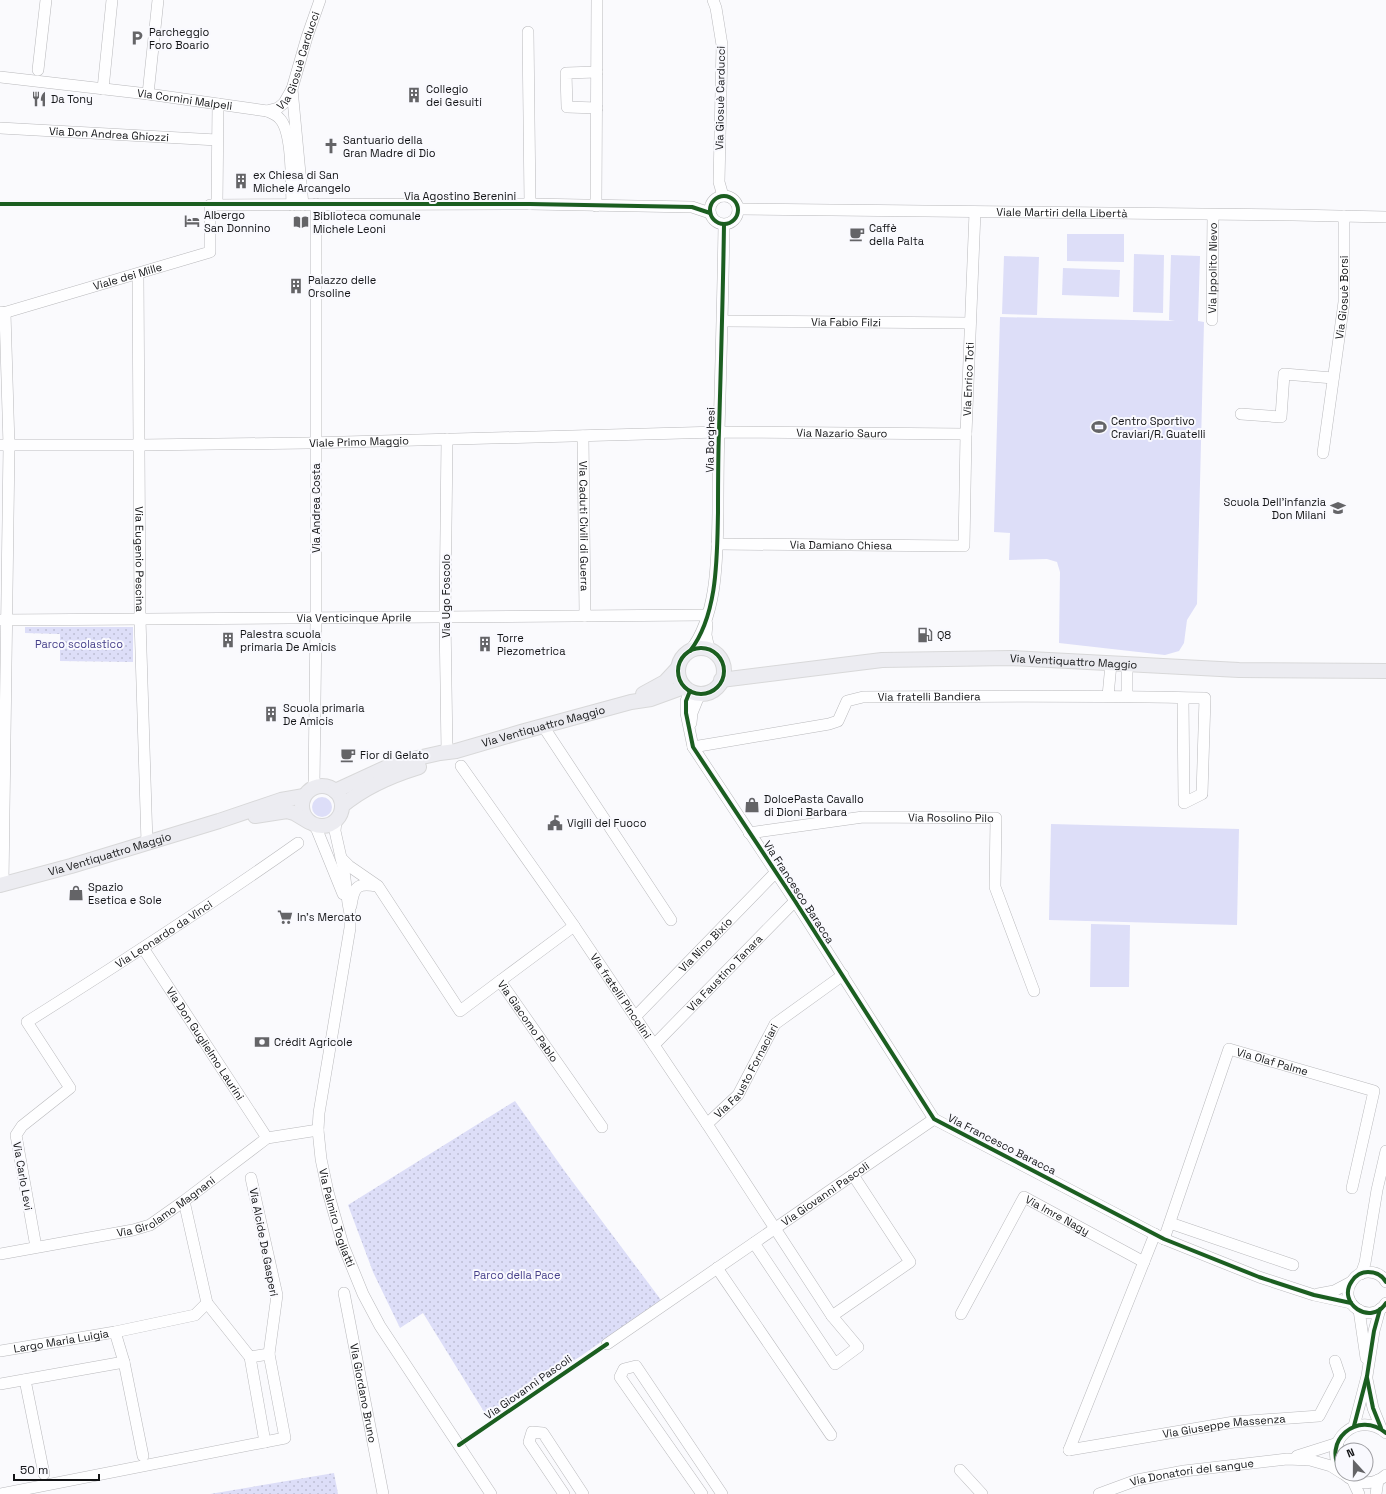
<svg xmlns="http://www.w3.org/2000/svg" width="1386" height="1494" viewBox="0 0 1386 1494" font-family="'Space Grotesk',sans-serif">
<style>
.grass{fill:#dddef8}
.park{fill:url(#park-dots)}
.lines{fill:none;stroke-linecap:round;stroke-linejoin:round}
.minor-casing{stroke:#b9b9bc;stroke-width:12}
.major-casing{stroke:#d8d8d9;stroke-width:16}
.minor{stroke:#fefeff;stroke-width:11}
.major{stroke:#ececf1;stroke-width:14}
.cycleway-casing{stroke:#f9f9fe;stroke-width:6}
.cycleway{stroke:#1b5e20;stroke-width:4}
.labels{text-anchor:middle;stroke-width:4;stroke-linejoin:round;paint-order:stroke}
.poi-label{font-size:11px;fill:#131416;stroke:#f9f9fe;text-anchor:start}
.street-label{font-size:11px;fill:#131416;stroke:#f9f9fe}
.park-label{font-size:11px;fill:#453f89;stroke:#f9f9fe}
</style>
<defs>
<pattern id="park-dots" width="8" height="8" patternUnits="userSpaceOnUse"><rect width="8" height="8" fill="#dddef8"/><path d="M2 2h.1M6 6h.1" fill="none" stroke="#bdbed4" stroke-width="1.8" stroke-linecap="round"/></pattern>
</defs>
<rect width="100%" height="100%" fill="#fafafd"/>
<g class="grass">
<path d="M1067,234h57v28l-57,-1z"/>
<path d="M1134,254l30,1 -1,58 -30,-1z"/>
<path d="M1171,255l29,1 -2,65 6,1 -7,282 -10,16 -3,23 -5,8 -14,4 -106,-12 1,-71 -3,-10 -10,-3 -38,1 1,-27 -16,-1 6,-215 175,4 -6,-1z"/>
<path d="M1004,256l35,1 -2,58 -35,-1z"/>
<path d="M1063,268l57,2 -1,27 -57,-2z"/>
<circle cx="322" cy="807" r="10"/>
<path d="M1051,824l188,5 -2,96 -188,-5z"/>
<path d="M1091,924l39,1 -1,62h-39z"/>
</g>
<g class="park">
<path d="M25,627h108v35l-73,-1v-27l-35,-1z"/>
<path d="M515,1101l51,72 95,127 -80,56 -95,59 -63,-102 -23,15 -27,-56 -25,-67z"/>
<path d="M334,1473l4,21h-128z"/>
</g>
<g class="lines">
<g class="minor-casing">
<g id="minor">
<path d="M713,0l3,8 6,37 -3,137 4,14"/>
<path d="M528,32l2,172"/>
<path d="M38,70l8,-70"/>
<path id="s1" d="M0,77l148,17 119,17c5,2 10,4 13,8 13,14 11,66 12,86"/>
<path d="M103,89l9,-89"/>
<path d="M292,89l11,116"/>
<path d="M148,94l10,-94"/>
<path d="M597,108l-30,-1 -1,-34 31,-1"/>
<path id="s2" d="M267,111l11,-3 6,-5 8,-14 15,-52 13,-37"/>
<path id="s3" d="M0,128l217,12"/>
<circle cx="724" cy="210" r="14"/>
<path d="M217,204l1,-100"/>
<path d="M596,206l1,-206"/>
<path id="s4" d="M738,209l555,6 93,2"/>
<path id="s5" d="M138,274l2,345 7,224"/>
<path d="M0,312l5,1 4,133 -6,438"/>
<path id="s6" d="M0,314l210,-62v-47l320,-1 162,3 18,6"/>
<path id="s7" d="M1212,320l1,-105"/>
<path id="s8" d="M723,321l247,2"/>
<path d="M1241,414l40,3 3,-43 49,4"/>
<path id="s9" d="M583,436l2,180"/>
<path d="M447,439l-2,178 2,135"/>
<path id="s10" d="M0,445h140l167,-2 412,-11 247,2"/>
<path id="s11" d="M1323,453l21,-151v-86"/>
<path id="s12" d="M717,544l247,2 2,-112 9,-222"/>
<path id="s13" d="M0,620l707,-5"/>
<path d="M707,624l-1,11 3,14"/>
<path d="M690,651c28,-36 27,-94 28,-138 0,-27 0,-55 1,-82 2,-69 4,-137 5,-206"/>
<path d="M690,691l-4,10v12l7,34 102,154 139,218 230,120 95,38 55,18 37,8"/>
<path d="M1108,696l3,-32"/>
<path d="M1127,696v-32"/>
<path d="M691,723l1,-10 8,-20"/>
<path d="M543,726l128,194"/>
<path id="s14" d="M693,747l136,-23 9,-3 9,-20 16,-4c114,-1 228,-2 342,1l-3,96 -18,9 -1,-105"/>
<path id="s15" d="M461,766l113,160 133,198 125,192 26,31 -23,17 -81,-121"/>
<path d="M314,787l2,-168v-415"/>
<path id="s16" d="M336,821l-1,10 9,40 4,32 2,11v14l-31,185 -1,17 3,29 7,33 15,53 20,49 17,32 111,168"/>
<path d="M315,825l28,69"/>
<path id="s17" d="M749,833l114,-16 133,1 -1,69 39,104"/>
<path id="s18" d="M341,858l8,8 29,20 82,125 40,-30 102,146"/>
<path d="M351,906c3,-20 6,-23 26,-20"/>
<path id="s19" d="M143,948l124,190"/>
<path d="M500,981l74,-55"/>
<path id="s20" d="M635,1017l141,-145"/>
<path id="s21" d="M654,1045l141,-144"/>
<path id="s22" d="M707,1124l31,-29 37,-71 68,-49"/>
<path d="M184,1201l23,102 43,54 15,85"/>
<path d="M1170,1223l123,42"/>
<path id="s23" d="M1164,1239l65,-190 145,42 -22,97"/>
<path id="s24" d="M36,1247l-20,-112 6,-9 48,-38 -43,-66c92,-58 182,-116 271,-179"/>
<path id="s25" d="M0,1254l133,-24 17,-5 34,-24 83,-63 51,-8"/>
<path d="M717,1268l114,167"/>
<path d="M1361,1274l4,-11 12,-73 9,-39"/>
<path d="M1386,1282c-4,-7 -10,-10 -18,-10 -6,0 -12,3 -16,9 -16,22 19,46 34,22"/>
<path id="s26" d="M344,1293l39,201"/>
<path d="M1318,1294l16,-3 17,-9"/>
<path d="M1359,1310l7,48"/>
<path id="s27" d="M961,1314l63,-117 120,65"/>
<path d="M832,1316l78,-54 -57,-87"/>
<path d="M115,1332l9,30 19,94"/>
<path id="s28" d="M607,1344l327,-225"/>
<path id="s29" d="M0,1351l115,-19 80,-17 12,-12"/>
<path d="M250,1357l19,-3 8,-59 -26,-117"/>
<path d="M1367,1379l6,29 8,20"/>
<path d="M25,1380l19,94"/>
<path d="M0,1384l124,-22"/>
<path d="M1354,1426l13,-50 7,-45 6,-22"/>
<path id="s30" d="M1069,1450l165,-28 85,-6 21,-40 -5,-15"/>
<path d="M1069,1450l86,-216"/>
<path d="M1297,1456l41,-13"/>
<path d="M960,1470l22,24"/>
<path d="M1342,1472c-22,-30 16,-63 44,-39"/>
<path d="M1344,1474c12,11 30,12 42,1"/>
<path d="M1353,1481l6,13"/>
<path d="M1,1494l284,-56 -16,-84"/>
<path d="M564,1494l-35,-52 3,-10 11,1 40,61"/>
<path d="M702,1494l-82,-117 4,-8 12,-3 86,128"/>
<path id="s31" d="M1099,1494l38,-14 47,-9 103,-12 23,1 21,6 11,7"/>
<path d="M1376,1494l2,-14"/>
</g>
</g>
<g class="major-casing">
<g id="major">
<circle cx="701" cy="671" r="23"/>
<path id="s32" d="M721,680l161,-20 129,-2 228,12 147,1"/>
<path d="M643,694l22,-12 13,-14"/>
<circle cx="322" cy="806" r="20"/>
<path id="s33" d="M335,791l50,-23 28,-9 27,-6 16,-2 65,-19 110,-30 20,-3 33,-12"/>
<path d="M342,806c21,-18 51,-31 77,-39"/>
<path d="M255,816l32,-5 7,2 15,9"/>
<path id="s34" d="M0,885l71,-19 148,-45 62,-21 23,-4"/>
</g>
</g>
<use href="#minor" class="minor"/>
<use href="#major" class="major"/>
<g class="cycleway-casing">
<g id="cycleway">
<circle cx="724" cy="210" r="14"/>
<path d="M0,204h530l162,3 18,6"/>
<circle cx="701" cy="671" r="23"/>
<path d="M690,651c28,-36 27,-94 28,-138 0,-27 0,-55 1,-82 2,-69 4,-137 5,-206"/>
<path d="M690,691l-4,10v12l7,34 102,154 139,218 230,120 95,38 55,18 37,8"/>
<path d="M1386,1282c-4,-7 -10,-10 -18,-10 -6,0 -12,3 -16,9 -16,22 19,46 34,22"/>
<path d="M1367,1378l6,30 8,20"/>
<path d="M1354,1426l13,-50 7,-45 6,-22"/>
<path d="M459,1445l148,-101"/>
<path d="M1342,1472c-22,-30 16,-63 44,-39"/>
</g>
</g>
<use href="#cycleway" class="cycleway"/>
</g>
<defs>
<g id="parking-bare" transform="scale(1.2)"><path d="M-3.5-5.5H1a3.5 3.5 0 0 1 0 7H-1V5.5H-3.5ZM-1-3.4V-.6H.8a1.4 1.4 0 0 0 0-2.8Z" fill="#646467" stroke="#f9f9fe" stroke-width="2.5" paint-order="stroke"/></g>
<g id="building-bare" transform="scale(1.2)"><path d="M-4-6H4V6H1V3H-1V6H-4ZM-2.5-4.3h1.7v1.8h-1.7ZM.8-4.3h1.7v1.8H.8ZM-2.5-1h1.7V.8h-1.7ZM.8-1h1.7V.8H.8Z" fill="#646467" stroke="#f9f9fe" stroke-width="2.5" paint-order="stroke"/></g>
<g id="restaurant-bare" transform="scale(1.2)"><path d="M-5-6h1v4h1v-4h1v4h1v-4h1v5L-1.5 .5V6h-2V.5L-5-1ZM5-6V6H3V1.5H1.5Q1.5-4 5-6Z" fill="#646467" stroke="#f9f9fe" stroke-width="2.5" paint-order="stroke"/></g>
<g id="church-bare" transform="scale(1.2)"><path d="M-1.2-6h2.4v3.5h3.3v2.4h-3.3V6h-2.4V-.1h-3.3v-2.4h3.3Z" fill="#646467" stroke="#f9f9fe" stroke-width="2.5" paint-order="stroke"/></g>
<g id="hotel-bare" transform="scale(1.2)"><path d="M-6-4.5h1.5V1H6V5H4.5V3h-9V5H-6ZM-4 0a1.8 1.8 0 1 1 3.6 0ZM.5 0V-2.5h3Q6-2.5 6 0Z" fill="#646467" stroke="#f9f9fe" stroke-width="2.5" paint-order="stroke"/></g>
<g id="library-bare" transform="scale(1.2)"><path d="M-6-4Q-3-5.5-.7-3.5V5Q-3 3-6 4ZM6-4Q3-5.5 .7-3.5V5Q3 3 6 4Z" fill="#646467" stroke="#f9f9fe" stroke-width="2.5" paint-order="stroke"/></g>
<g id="cafe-bare" transform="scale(1.2)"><path d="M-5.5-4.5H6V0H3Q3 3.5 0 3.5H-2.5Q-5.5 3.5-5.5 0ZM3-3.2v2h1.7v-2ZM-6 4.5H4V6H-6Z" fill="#646467" stroke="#f9f9fe" stroke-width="2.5" paint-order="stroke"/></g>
<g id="stadium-bare" transform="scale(1.2)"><path d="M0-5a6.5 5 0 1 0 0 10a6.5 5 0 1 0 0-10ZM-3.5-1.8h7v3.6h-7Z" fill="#646467" stroke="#f9f9fe" stroke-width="2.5" paint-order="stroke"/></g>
<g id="school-bare" transform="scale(1.2)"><path d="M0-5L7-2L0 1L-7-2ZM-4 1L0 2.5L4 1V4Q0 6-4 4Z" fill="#646467" stroke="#f9f9fe" stroke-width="2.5" paint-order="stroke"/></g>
<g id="fuel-bare" transform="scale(1.2)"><path d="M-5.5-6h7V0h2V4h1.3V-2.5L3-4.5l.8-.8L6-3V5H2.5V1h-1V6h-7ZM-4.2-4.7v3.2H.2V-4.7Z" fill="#646467" stroke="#f9f9fe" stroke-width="2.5" paint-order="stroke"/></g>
<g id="shop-bare" transform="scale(1.2)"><path d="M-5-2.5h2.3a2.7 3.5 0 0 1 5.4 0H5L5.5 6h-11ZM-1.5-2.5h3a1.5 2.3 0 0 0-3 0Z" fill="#646467" stroke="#f9f9fe" stroke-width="2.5" paint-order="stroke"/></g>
<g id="civic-bare" transform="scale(1.2)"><path d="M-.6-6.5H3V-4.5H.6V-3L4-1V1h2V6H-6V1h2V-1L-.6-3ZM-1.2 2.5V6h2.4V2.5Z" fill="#646467" stroke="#f9f9fe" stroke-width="2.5" paint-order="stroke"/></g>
<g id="supermarket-bare" transform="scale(1.2)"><path d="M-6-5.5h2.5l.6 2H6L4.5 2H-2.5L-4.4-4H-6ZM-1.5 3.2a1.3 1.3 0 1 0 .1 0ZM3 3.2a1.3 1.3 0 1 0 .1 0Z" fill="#646467" stroke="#f9f9fe" stroke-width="2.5" paint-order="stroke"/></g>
<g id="bank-bare" transform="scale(1.2)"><path d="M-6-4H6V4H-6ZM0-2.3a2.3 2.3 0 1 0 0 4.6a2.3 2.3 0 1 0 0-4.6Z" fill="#646467" stroke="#f9f9fe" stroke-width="2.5" paint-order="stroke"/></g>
</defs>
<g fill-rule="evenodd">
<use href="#parking-bare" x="137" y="38"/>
<use href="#building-bare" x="414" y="95"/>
<use href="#restaurant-bare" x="39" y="99"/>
<use href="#church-bare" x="331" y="146"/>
<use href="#building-bare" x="241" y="181"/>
<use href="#hotel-bare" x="192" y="221"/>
<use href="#library-bare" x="301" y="222"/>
<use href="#cafe-bare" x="857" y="234"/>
<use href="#building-bare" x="296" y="286"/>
<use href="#stadium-bare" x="1099" y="427"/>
<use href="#school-bare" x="1338" y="508"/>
<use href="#fuel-bare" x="925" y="635"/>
<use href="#building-bare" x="228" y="640"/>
<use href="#building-bare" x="485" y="644"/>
<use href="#building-bare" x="271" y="714"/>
<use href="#cafe-bare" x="348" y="755"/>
<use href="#shop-bare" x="752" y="805"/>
<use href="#civic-bare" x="555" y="823"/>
<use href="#shop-bare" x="76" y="893"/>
<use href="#supermarket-bare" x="285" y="917"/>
<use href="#bank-bare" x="262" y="1042"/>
</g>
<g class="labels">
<g class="poi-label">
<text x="149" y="36">Parcheggio<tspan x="149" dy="13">Foro Boario</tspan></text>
<text x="426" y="93">Collegio<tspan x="426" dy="13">dei Gesuiti</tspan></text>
<text x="51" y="103">Da Tony</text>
<text x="343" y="144">Santuario della<tspan x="343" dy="13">Gran Madre di Dio</tspan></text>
<text x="253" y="179">ex Chiesa di San<tspan x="253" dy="13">Michele Arcangelo</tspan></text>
<text x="204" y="219">Albergo<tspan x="204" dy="13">San Donnino</tspan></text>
<text x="313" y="220">Biblioteca comunale<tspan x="313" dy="13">Michele Leoni</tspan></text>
<text x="869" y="232">Caffè<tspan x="869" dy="13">della Palta</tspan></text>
<text x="308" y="284">Palazzo delle<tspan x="308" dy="13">Orsoline</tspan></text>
<text x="1111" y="425">Centro Sportivo<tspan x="1111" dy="13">Craviari/R. Guatelli</tspan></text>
<text x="1326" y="506" text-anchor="end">Scuola Dell'infanzia<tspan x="1326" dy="13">Don Milani</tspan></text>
<text x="240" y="638">Palestra scuola<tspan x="240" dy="13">primaria De Amicis</tspan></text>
<text x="937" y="639">Q8</text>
<text x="497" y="642">Torre<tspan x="497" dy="13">Piezometrica</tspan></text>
<text x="283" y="712">Scuola primaria<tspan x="283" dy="13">De Amicis</tspan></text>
<text x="360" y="759">Fior di Gelato</text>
<text x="764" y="803">DolcePasta Cavallo<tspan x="764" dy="13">di Dioni Barbara</tspan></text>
<text x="567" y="827">Vigili del Fuoco</text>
<text x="88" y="891">Spazio<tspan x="88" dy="13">Esetica e Sole</tspan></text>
<text x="297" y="921">In's Mercato</text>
<text x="274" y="1046">Crédit Agricole</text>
</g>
<g class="street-label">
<text dy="4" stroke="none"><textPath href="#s2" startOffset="64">Via Giosuè Carducci</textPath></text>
<text transform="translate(720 98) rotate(-89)" y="4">Via Giosuè Carducci</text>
<text dy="4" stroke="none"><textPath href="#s1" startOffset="186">Via Cornini Malpeli</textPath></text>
<text dy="4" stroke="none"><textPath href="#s3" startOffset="109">Via Don Andrea Ghiozzi</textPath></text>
<text x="460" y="200">Via Agostino Berenini</text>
<text dy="4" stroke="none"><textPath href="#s4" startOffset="324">Viale Martiri della Libertà</textPath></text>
<text dy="4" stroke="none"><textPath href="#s7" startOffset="52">Via Ippolito Nievo</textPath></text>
<text dy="4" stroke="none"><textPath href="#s6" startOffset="133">Viale dei Mille</textPath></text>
<text dy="4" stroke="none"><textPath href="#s11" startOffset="157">Via Giosuè Borsi</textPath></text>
<text dy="4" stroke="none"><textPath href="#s8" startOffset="123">Via Fabio Filzi</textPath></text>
<text dy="4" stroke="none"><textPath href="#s12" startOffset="414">Via Enrico Toti</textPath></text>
<text dy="4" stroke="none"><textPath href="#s10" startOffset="842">Via Nazario Sauro</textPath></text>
<text transform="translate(710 440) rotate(-89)" y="4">Via Borghesi</text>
<text dy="4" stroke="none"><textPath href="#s10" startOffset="359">Viale Primo Maggio</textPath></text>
<text transform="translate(316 508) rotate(-90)" y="4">Via Andrea Costa</text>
<text dy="4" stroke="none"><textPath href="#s9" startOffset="90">Via Caduti Civili di Guerra</textPath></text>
<text dy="4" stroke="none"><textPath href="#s12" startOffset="124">Via Damiano Chiesa</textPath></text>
<text dy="4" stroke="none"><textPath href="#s5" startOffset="285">Via Eugenio Pescina</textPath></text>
<text transform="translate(446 596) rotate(-90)" y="4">Via Ugo Foscolo</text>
<text dy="4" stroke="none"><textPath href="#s13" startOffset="354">Via Venticinque Aprile</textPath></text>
<text dy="4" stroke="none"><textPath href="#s32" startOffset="354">Via Ventiquattro Maggio</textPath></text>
<text dy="4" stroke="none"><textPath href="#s14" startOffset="252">Via fratelli Bandiera</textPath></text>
<text dy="4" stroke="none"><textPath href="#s33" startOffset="219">Via Ventiquattro Maggio</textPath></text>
<text dy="4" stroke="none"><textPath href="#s17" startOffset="203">Via Rosolino Pilo</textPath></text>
<text dy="4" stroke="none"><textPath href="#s34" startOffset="114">Via Ventiquattro Maggio</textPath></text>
<text transform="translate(799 892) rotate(57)" y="4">Via Francesco Baracca</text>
<text dy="4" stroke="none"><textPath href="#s24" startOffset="427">Via Leonardo da Vinci</textPath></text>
<text dy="4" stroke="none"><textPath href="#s20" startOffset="101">Via Nino Bixio</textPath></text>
<text dy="4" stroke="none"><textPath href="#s21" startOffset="101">Via Faustino Tanara</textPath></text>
<text dy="4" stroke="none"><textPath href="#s15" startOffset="280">Via fratelli Pincolini</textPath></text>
<text dy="4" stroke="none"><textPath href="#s18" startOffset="295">Via Giacomo Pablo</textPath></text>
<text dy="4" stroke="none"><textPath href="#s19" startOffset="114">Via Don Guglielmo Laurini</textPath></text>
<text dy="4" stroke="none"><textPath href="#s23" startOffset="246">Via Olaf Palme</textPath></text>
<text dy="4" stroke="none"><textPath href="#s22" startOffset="67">Via Fausto Fornaciari</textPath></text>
<text transform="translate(1002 1144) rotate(27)" y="4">Via Francesco Baracca</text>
<text transform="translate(23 1176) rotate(80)" y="4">Via Carlo Levi</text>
<text dy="4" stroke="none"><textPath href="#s28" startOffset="265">Via Giovanni Pascoli</textPath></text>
<text dy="4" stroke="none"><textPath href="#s25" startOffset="175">Via Girolamo Magnani</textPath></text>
<text dy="4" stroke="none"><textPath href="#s16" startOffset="403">Via Palmiro Togliatti</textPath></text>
<text dy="4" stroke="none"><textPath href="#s27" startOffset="171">Via Imre Nagy</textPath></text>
<text transform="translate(264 1242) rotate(79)" y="4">Via Alcide De Gasperi</text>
<text dy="4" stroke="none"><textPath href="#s29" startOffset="62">Largo Maria Luigia</textPath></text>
<text transform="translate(528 1387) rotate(-35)" y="4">Via Giovanni Pascoli</text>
<text dy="4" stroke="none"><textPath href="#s26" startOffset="102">Via Giordano Bruno</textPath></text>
<text dy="4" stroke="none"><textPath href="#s30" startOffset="157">Via Giuseppe Massenza</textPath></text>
<text dy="4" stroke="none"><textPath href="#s31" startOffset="96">Via Donatori del sangue</textPath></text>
</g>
<g class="park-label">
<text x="79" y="648">Parco scolastico</text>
<text x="517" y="1279">Parco della Pace</text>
</g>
</g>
<g transform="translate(1354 1462) rotate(339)"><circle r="19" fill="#f9f9fe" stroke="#9d9da1"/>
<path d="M0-3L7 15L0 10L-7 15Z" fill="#646467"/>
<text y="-6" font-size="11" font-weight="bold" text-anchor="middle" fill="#131416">N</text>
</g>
<path d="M14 1474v6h85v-6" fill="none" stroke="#131416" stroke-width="2"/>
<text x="20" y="1474" font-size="12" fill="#131416" stroke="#f9f9fe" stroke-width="3" paint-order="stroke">50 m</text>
</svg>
